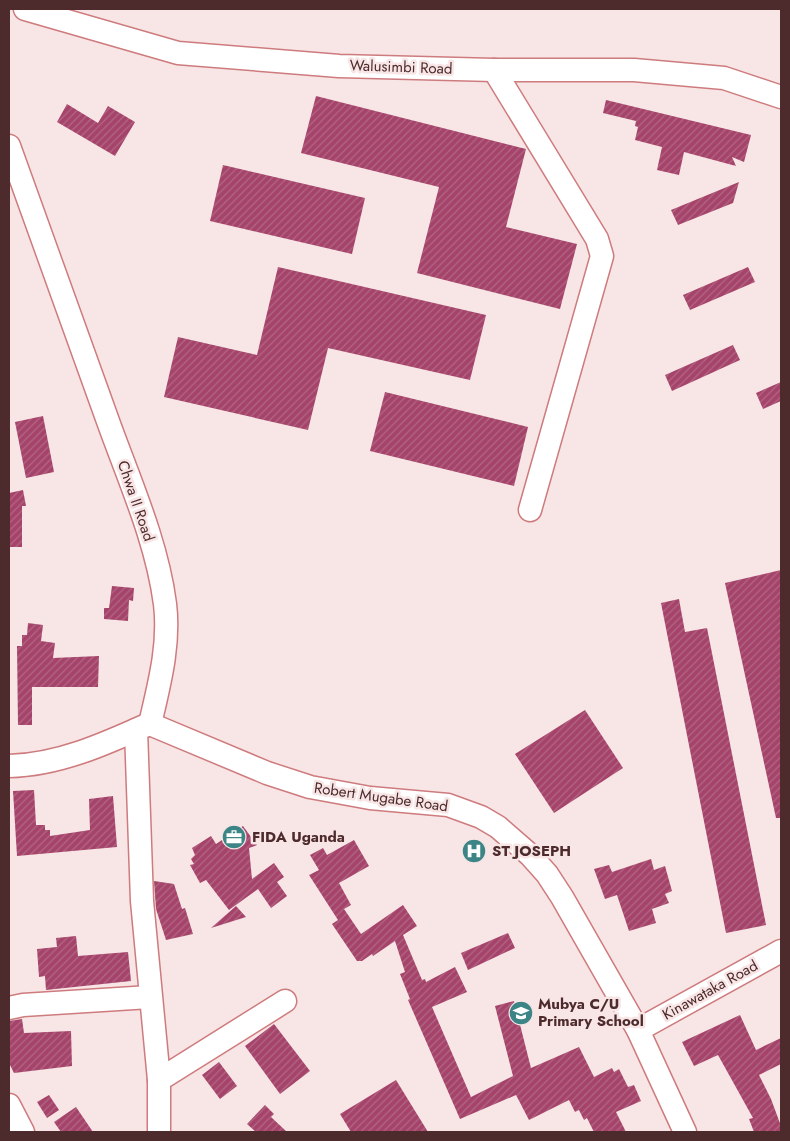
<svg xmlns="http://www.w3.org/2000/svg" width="790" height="1141" viewBox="0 0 790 1141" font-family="Jost,sans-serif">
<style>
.building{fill:url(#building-hatch)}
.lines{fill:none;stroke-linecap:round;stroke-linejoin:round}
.minor-casing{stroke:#ce7b7e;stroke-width:25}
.minor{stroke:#fff;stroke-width:22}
.labels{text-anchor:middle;stroke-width:5;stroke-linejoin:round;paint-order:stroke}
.street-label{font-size:15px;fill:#4d2a2b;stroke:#f8e5e5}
.poi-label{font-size:15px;font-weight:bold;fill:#4d2a2b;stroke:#f8e5e5;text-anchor:start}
</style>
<defs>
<pattern id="building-hatch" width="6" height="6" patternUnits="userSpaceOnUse" patternTransform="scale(1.25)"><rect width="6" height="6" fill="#a6436a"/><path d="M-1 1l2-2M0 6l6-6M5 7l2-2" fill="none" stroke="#b16884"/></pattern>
</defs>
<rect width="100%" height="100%" fill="#f8e5e5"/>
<g class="building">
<path d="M316,96l210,53 -20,78 71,17 -17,65 -143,-36 22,-86 -138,-34z"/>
<path d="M606,100l145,35 -7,27 -12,-5 4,9 -52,-14 -5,23 -22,-5 5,-23 -27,-7 3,-13 -3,-1 1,-5 -33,-8z"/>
<path d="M67,104l31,19 10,-17 27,16 -20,34 -58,-34z"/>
<path d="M223,165l142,33 -13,56 -142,-33z"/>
<path d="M739,182l-6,21 -55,22 -7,-15z"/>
<path d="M278,267l208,48 -16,65 -142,-32 -20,82 -144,-33 14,-60 79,18z"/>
<path d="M748,267l7,15 -65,28 -7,-15z"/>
<path d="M733,345l7,15 -68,31 -7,-16z"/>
<path d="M781,382v19l-18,8 -7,-16z"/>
<path d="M385,392l143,35 -14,59 -144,-35z"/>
<path d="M43,416l11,56 -28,6 -11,-56z"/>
<path d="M23,490l3,16h-4v41h-13v-54z"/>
<path d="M781,570v248h-5l-51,-235z"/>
<path d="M112,586l22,2 -1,13 -4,-1 -1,21 -24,-2v-11h5z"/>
<path d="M679,599l6,33 22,-4 59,297 -40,8 -65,-330z"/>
<path d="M28,623l15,2 -2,16 14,2 -2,15 46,-2 -1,31h-66v38h-14l-1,-79h5v-11h5z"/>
<path d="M585,710l38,58 -69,45 -39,-59z"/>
<path d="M34,790l2,35h9v5h5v6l40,-6 -1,-31 24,-3 4,51 -100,9 -4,-65z"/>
<path d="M243,826l14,19 -8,3 3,31 22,-16 10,14 -7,5 10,14 -16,12 -13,-19 -29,21 -23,-30 -6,3 -10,-18 4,-1 -3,-5 4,-4 -3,-7 19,-12 5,8z"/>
<path d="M354,840l15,26 -30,17 12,22 -7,4 17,25 42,-29 14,21 -14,9 19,45 3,-1 1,3 29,-15 12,25 -35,15 39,90 42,-21 -18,-70 19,-5 17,67 48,-21 15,30 18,-9 2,4 5,-3 9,18 6,-2 7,16 -25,11 10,20h-32l-7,-14 -3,2 -5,-10 -4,2 -6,-12 -40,20 -13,-25 -56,24 -52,-119 2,-1 -10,-25 5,-2 -10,-31 -22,15 -1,-2 -10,7h-5l-25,-37 6,-4 -29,-45 10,-5 -9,-15 13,-7 4,7z"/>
<path d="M651,859l3,11 11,-4 7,25 -7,3 4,9 -17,6 4,14 -27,8 -12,-36 -12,4 -11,-30 15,-4 3,7z"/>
<path d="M154,881l20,3 8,25 3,-1 8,26 -27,6 -10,-31z"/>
<path d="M236,906l10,11 -35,11z"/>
<path d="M508,933l7,15 -47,22 -7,-17z"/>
<path d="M76,936l2,20 50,-4 3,29 -85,9 -1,-14 -6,1 -2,-28 20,-2 -1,-9z"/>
<path d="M740,1015l16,35 25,-12v26l-22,11 12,24 10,27v6h-27l-5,-13 4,-1 -35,-63 -24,11 -12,-24z"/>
<path d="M22,1019l2,14 47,-2 1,35 -58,7 -5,-10v-42z"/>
<path d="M274,1024l36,47 -30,23 -35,-48z"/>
<path d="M219,1062l18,24 -17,13 -18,-24z"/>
<path d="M396,1080l32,52h-77l-11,-18z"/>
<path d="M49,1095l10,15 -12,8 -10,-16z"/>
<path d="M265,1105l9,9 -3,3 16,15h-31l-9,-8z"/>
<path d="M76,1107l17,25h-32l-7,-10z"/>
</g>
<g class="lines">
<g class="minor-casing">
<g id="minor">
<path d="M25,9l153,44 161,13 155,4h140l90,8 57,19"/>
<path d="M494,70l103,169 5,17 -72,254"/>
<path d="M9,146c33,93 67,185 100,278 21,58 48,118 56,180 5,41 -6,81 -15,120"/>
<path d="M150,724l117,49 43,14 60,11 78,7 33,12 17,10 32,28 17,19 15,23 76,133 47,102"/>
<path d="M136,730l6,171 17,179v52"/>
<path d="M9,766c49,-1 96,-22 140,-42"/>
<path d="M9,1008l14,-3 127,-8"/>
<path d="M638,1030l143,-79"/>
<path d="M159,1080l126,-79"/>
<path d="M9,1105l14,27"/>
</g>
</g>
<use href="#minor" class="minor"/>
</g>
<defs>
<g id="office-disc" transform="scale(1.25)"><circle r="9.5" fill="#3c8486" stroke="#f8e5e5"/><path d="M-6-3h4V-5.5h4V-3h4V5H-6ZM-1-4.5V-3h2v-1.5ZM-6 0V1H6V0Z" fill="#fff"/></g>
<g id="hospital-disc" transform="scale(1.25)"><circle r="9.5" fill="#3c8486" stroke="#f8e5e5"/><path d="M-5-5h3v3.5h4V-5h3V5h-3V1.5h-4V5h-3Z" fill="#fff"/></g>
<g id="school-disc" transform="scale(1.25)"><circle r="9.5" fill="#3c8486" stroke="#f8e5e5"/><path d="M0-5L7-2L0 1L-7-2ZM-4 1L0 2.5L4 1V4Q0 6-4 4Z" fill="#fff"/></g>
</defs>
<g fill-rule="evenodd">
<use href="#office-disc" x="234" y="837"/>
<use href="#hospital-disc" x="474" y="851"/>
<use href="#school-disc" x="521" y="1013"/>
</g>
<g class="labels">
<g class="street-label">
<text transform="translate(401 67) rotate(2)" y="5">Walusimbi Road</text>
<text transform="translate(136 501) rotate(71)" y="5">Chwa II Road</text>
<text transform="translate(381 797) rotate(8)" y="5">Robert Mugabe Road</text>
<text transform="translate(710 990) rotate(-29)" y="5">Kinawataka Road</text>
</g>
<g class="poi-label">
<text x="252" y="842">FIDA Uganda</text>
<text x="492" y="856">ST JOSEPH</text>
<text x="538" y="1009">Mubya C/U<tspan x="538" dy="17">Primary School</tspan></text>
</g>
</g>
<rect width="790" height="1141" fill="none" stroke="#4d2a2b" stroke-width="20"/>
</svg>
